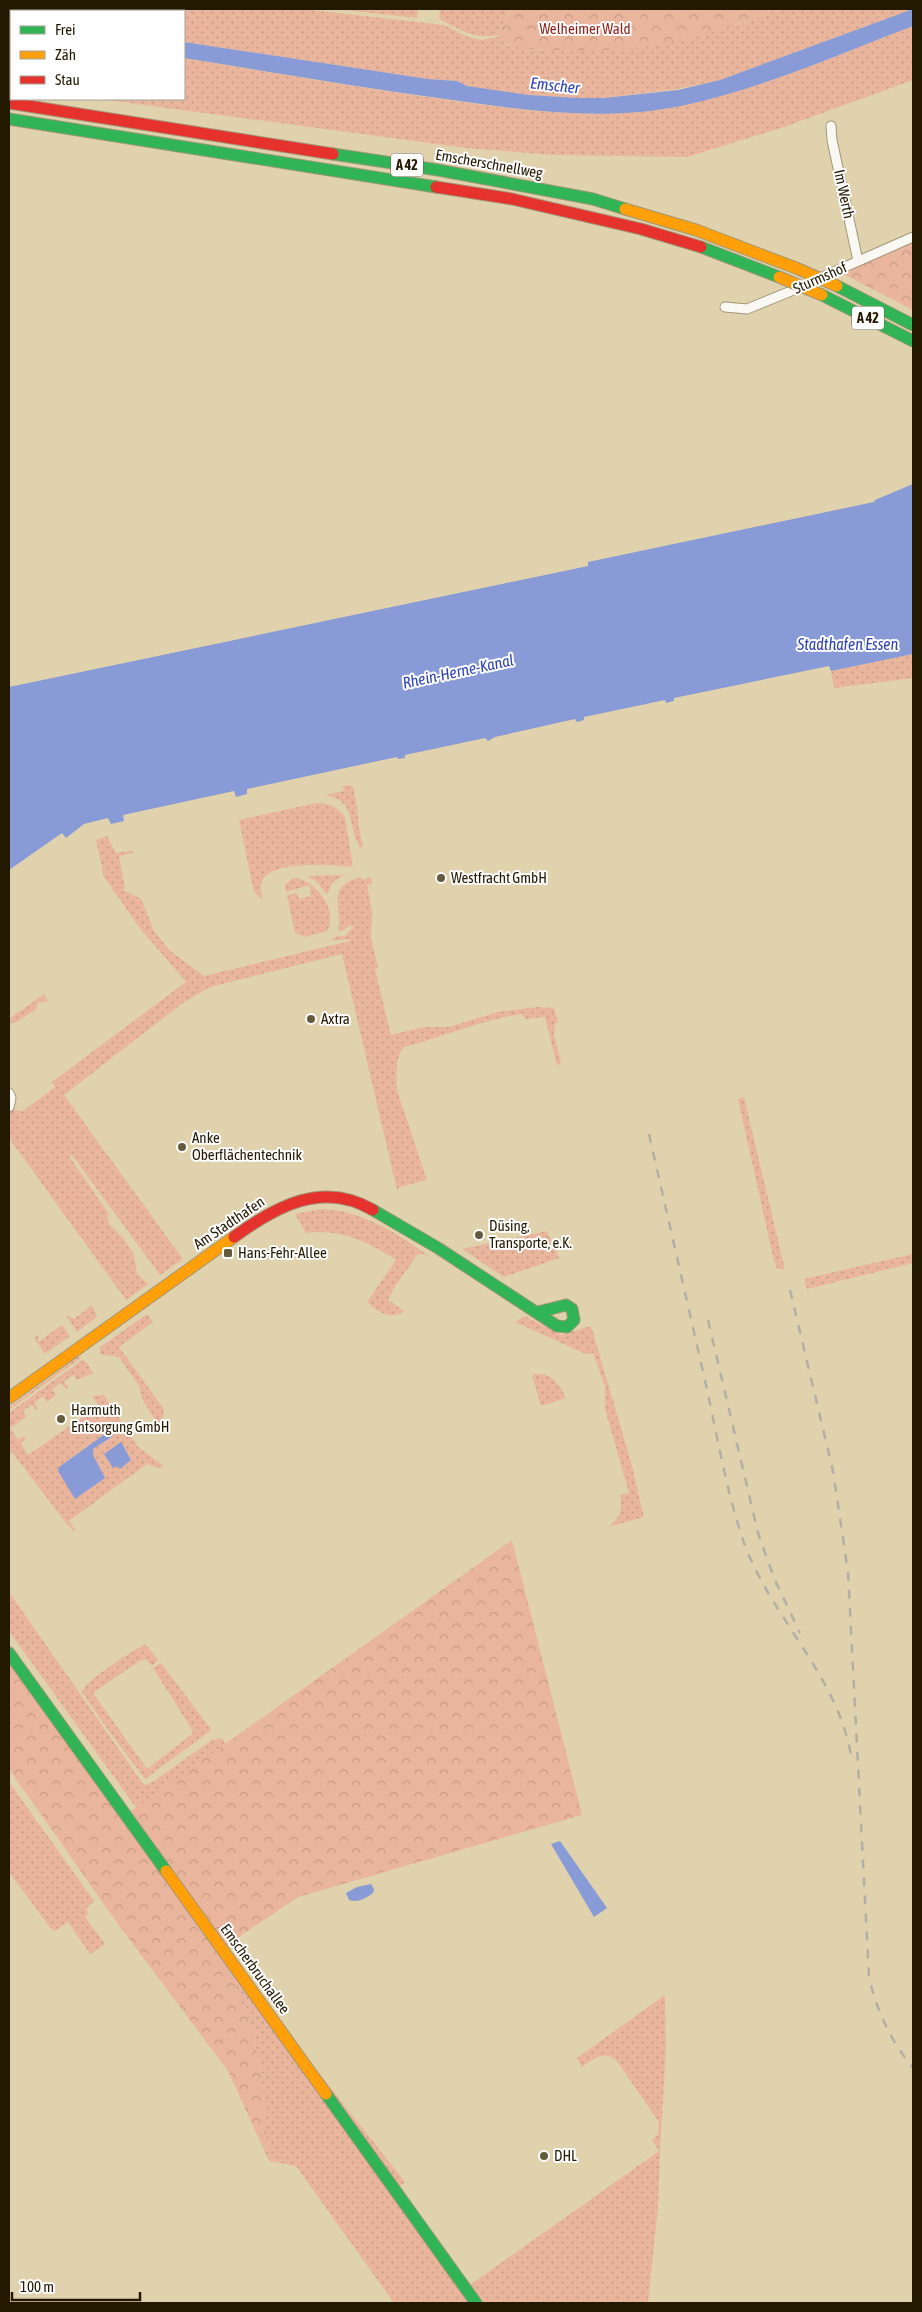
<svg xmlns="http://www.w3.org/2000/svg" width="922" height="2312" viewBox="0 0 922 2312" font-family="'Asap Condensed',sans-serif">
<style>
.grass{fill:url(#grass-dots);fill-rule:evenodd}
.forest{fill:url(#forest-crowns)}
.water{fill:#899bd7}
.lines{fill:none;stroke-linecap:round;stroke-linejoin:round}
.street-casing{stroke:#a19779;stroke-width:11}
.fast-casing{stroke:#a19779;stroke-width:13}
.slow-casing{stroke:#a19779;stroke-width:13}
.jam-casing{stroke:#a19779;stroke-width:13}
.street{stroke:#faf8f3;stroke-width:9}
.fast{stroke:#30b455;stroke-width:11}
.slow{stroke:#ff9f0a;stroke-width:11}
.jam{stroke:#e5322d;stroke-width:11}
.rail{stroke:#b2afa6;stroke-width:2.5;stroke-dasharray:9 9;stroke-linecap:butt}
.slow-bridge-casing{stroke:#a19779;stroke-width:13;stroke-linecap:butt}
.slow-bridge{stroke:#ff9f0a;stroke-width:11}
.poi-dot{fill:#655a3d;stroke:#fefefe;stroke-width:2}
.labels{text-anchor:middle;stroke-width:4;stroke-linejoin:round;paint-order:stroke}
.shield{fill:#fefefe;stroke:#655e4c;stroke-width:1}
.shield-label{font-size:14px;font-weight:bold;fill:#231900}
.park-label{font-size:15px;fill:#8f1e16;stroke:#fefefe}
.street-label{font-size:15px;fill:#231900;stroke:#fefefe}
.poi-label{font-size:15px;fill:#231900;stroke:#fefefe;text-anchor:start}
.water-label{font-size:16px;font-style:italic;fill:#2d42b8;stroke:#fefefe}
</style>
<defs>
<pattern id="grass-dots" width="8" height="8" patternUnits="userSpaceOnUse" patternTransform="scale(1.25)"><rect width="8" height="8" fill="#eab59d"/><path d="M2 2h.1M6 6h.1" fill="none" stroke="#c89b85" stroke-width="1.8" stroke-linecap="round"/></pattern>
<pattern id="forest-crowns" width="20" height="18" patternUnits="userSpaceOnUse" patternTransform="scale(1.25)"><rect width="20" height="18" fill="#eab59d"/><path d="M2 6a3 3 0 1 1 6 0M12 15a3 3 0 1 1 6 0" fill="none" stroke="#c89b85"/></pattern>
</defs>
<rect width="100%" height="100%" fill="#e0d2ad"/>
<g class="grass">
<path d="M9,9h293l142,16 24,12 13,3 17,-3 9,8 35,5h73l83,-15 44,-12 39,-14h132l-193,71 -42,9 -75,9h-25l-49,-3 -62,-9 -10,-5 -29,-2 -244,-37v-31h-173v2l-2,-1z"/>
<path d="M335,9h83l-1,9z"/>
<path d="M440,9h71l-14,26c-26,5 -36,-6 -58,-16z"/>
<path d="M913,26v54l-129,47 -97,30 -132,-2 -89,-7 -366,-49h84v-41c85,14 171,29 257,41 80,11 160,23 240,7 80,-17 156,-51 232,-80z"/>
<path d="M913,654v24l-79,10 -3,-17z"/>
<path d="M352,785c7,20 5,41 11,61l-3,2c-13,-22 -3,-49 -36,-53l20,-4 -1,-5z"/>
<path d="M316,803c13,0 21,3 29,14l8,50c-19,-3 -77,-6 -89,11 -5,7 -3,14 -1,22l-9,-8 -15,-72z"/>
<path d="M107,836l9,17 16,-2 1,2 -14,3 6,33 -2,1 18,9 13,32 15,19 35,26 146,-35 -1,-2 -18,2 4,-4 10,-1 9,-10h-5l-7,5 -4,-1c5,-26 -13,-43 23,-53l2,3 8,-3 1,7 -5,1 5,26 -1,27 7,29 -3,2 16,66 32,-8h26l48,-15 40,-5 17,1 4,14 -3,1 -1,12 7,28 -4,3 -12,-49 -19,2 -4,-5c-40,5 -78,23 -118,33 -9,10 -8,30 -7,43l30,90 -27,7 -3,3 -55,-236 -132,33 -26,15 -120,93 119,164 -23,16 -88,-120 -3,1 40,58 -2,3 3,8 14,14 10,16 3,19 11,10 -22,16 -117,-162v-24l4,-4 10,1 32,-24 -3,-5 134,-100 -47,-55 -35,-50 -8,-37z"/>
<path d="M343,875l-11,8 -5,12 -10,-13 -10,-6z"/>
<path d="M297,878c20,4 42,34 30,53l-22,6 -10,-4 -8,-38 10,-2 2,6 12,-3 -2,-11 -23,7 -1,-7 6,-6z"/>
<path d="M44,994l4,7 -10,2 -2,7c-10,3 -15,13 -25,13l-2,12v-16z"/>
<path d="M744,1097l41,173 -8,-2 -3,-7 -36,-162z"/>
<path d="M322,1209c39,1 77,25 108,48l-7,-3 -6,1 -23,33 -6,12 16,11c-11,10 -27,1 -37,-9l29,-42c-27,-18 -57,-32 -90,-27l-11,-19z"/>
<path d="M547,1231l12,27 -55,19 -42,-28z"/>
<path d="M913,1254v9l-106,26 -3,-10z"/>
<path d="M92,1305l5,12 -20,15 -11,-17 8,4z"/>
<path d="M147,1314l6,8 -34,25 45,62 -2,12 -2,2h-3l-15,-24 -3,-13 -20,-29 -19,-3v-7z"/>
<path d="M525,1316l36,19 30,-9 40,136 13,55 -36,10c12,-8 15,-17 12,-32l9,-2 -24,-84v-22l-12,-34 -7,1 -71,-32z"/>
<path d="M62,1325l8,11 -25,18 -11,-16 4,-3v7z"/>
<path d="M77,1357h5l-73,53v-3l61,-44 -2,-2z"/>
<path d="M82,1360l5,3 6,10 -16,7 -4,-5 -9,7 4,5 -2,2 -5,-6 -9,6 4,6 -9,7 -4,-6 -9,7 4,6 -2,1 -4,-5 -9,6 3,6 -16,11 8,12 6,-4 2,3 -5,4 7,12 71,-49 -7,-10 12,-1 34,52 26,19 -5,2 -12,-4 -78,57 7,10h-2l-8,-8 -54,-71 -3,1v-40zM109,1431l4,5 -20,13v6l-34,12z"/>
<path d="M535,1374c18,-1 24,10 31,24l-25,8 -9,-30z"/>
<path d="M9,1592l134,192 3,1 8,-4 58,-41 9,-2 6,6 -90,65 -128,-178z"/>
<path d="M145,1644l13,16 -6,6 -6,-7 -7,2 -46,32 54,76 45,-35 1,-3 -40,-63 8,-5 49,65v3l-65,48 -37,-49 -26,-38c4,-13 50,-40 63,-48z"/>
<path d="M9,1782l85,119 -8,8 3,5 -4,3 20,27 -15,10 -22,-32 -13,9 -4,-2 -42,-57z"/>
<path d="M221,1949l184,233 -10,8 72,97 192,-136 -7,-11 6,-6 1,-12 -43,-62c-14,-10 -22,-1 -34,7l-5,-9 88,-63 1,53 -6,102 -2,56 -10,97h-254l-98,-137 -27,-5 -8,-89 -9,-43z"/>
</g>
<g class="forest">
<path d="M512,9h269c-53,19 -110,38 -167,41 -20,1 -41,0 -61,0 -16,-1 -48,1 -56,-15z"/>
<path d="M913,241v69l-70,-36z"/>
<path d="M512,1540l70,275 -284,82 -77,52 31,80 9,43 8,89 -41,-90 -113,-151 -106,-151v-110l115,157z"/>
</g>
<g class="water">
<path d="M913,9v17c-76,29 -152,63 -232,80 -79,16 -157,4 -236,-7 -87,-12 -174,-27 -261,-41v-16l244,37 29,2 10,5 62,9 49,3h26l74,-8 42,-10z"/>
<path d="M913,484v170l-82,17 -2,-5 -155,32v3l-8,2 -1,-3 -81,17v3l-7,2 -2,-3 -80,18 -7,4 -3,-3 -80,17v3l-7,1 -1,-2 -150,32v5l-11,3 -2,-6 -111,24 1,6 -13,3 -3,-6 -24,6 -18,14 -4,-5 -53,37v-183l579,-121v-4l286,-60 1,-2z"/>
<path d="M109,1431l4,5 -20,13v6l12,23 -30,21 -17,-28 1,-4z"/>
<path d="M121,1442l10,18 -11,9 -2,-3 -5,2 -9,-14z"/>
<path d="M560,1841l47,67 -13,9 -43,-73z"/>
<path d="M371,1884l3,5 -1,4c-7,5 -15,10 -24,7l-3,-7 11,-6z"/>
</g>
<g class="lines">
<g class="street-casing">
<g id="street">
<path d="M831,126l1,14 26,121"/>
<path d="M820,278l93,-41"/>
<path d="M725,307l22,2 54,-22"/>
<path d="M9,1093l2,5 -2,9"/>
</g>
</g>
<g class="fast-casing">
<g id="fast">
<path d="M9,119l427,68"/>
<path d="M333,154l105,16 155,29 32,10"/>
<path d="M701,247l78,30"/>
<path d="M837,286l76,39"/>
<path d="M822,295l91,46"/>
<path d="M373,1210l65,38 119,78 10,1 7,-7 -2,-11 -6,-4 -28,7"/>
<path d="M9,1653l157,218"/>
<path d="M326,2094l150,209"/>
</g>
</g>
<g class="slow-casing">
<g id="slow">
<path d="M625,209l71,21 100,38"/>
<path d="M9,1398l225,-161"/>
<path d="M166,1871l160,223"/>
</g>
</g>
<g class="jam-casing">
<g id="jam">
<path d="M9,103l324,51"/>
<path d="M436,187l76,12 129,30 60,18"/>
<path d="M234,1237c41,-30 88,-57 139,-27"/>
</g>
</g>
<use href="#street" class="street"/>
<use href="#fast" class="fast"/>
<use href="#slow" class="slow"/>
<use href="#jam" class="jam"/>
<g class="rail">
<path d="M649,1134c19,84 38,167 57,251 11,50 21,109 38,158 28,76 96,135 108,218"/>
<path d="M790,1290l43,181 15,101 21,405c8,35 22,64 44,91"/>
<path d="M708,1320l50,213 16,45 26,55"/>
</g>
<g class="slow-bridge-casing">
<g id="slow-bridge">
<path d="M796,268l41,18"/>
<path d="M779,277l43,18"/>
</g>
</g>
<use href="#slow-bridge" class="slow-bridge"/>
</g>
<g class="poi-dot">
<circle cx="441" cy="878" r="5"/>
<circle cx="311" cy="1019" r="5"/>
<circle cx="182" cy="1147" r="5"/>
<circle cx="479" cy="1235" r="5"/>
<rect x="223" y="1248" width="10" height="10" rx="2.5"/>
<circle cx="61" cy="1419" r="5"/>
<circle cx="544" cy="2156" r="5"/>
</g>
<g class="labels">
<g class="shield">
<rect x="391" y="153.5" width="32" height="23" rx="4"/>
<rect x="852" y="306.5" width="32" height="23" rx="4"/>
</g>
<g class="shield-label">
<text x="407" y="170">A 42</text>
<text x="868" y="323">A 42</text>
</g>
<g class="park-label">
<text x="585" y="34">Welheimer Wald</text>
</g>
<g class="street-label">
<text transform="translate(489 164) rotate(10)" y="5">Emscherschnellweg</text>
<text transform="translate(844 194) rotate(78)" y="5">Im Werth</text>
<text transform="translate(820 278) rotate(-24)" y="5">Sturmshof</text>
<text transform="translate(229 1223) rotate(-34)" y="5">Am Stadthafen</text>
<text transform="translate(255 1969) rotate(54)" y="5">Emscherbruchallee</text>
</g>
<g class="poi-label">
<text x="451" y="883">Westfracht GmbH</text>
<text x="321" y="1024">Axtra</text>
<text x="192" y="1143">Anke<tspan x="192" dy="17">Oberflächentechnik</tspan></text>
<text x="489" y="1231">Düsing,<tspan x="489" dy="17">Transporte, e.K.</tspan></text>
<text x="238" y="1258">Hans-Fehr-Allee</text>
<text x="71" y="1415">Harmuth<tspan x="71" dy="17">Entsorgung GmbH</tspan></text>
<text x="554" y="2161">DHL</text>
</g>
<g class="water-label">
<text transform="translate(555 85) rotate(6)" y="6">Emscher</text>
<text x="848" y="650">Stadthafen Essen</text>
<text transform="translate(458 671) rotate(-12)" y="6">Rhein-Herne-Kanal</text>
</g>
</g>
<rect width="922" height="2312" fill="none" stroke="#231900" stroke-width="20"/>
<rect x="10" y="10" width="175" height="90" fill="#fefefe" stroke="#a6a298"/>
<rect x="20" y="26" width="25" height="8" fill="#30b455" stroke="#a6a298"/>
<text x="55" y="35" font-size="15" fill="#231900">Frei</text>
<rect x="20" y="51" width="25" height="8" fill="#ff9f0a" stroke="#a6a298"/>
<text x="55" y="60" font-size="15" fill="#231900">Zäh</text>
<rect x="20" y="76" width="25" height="8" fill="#e5322d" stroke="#a6a298"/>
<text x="55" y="85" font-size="15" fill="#231900">Stau</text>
<path d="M12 2292v8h128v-8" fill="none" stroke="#231900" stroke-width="2.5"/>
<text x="20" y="2292" font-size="15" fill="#231900" stroke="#fefefe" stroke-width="4" paint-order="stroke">100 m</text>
</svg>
